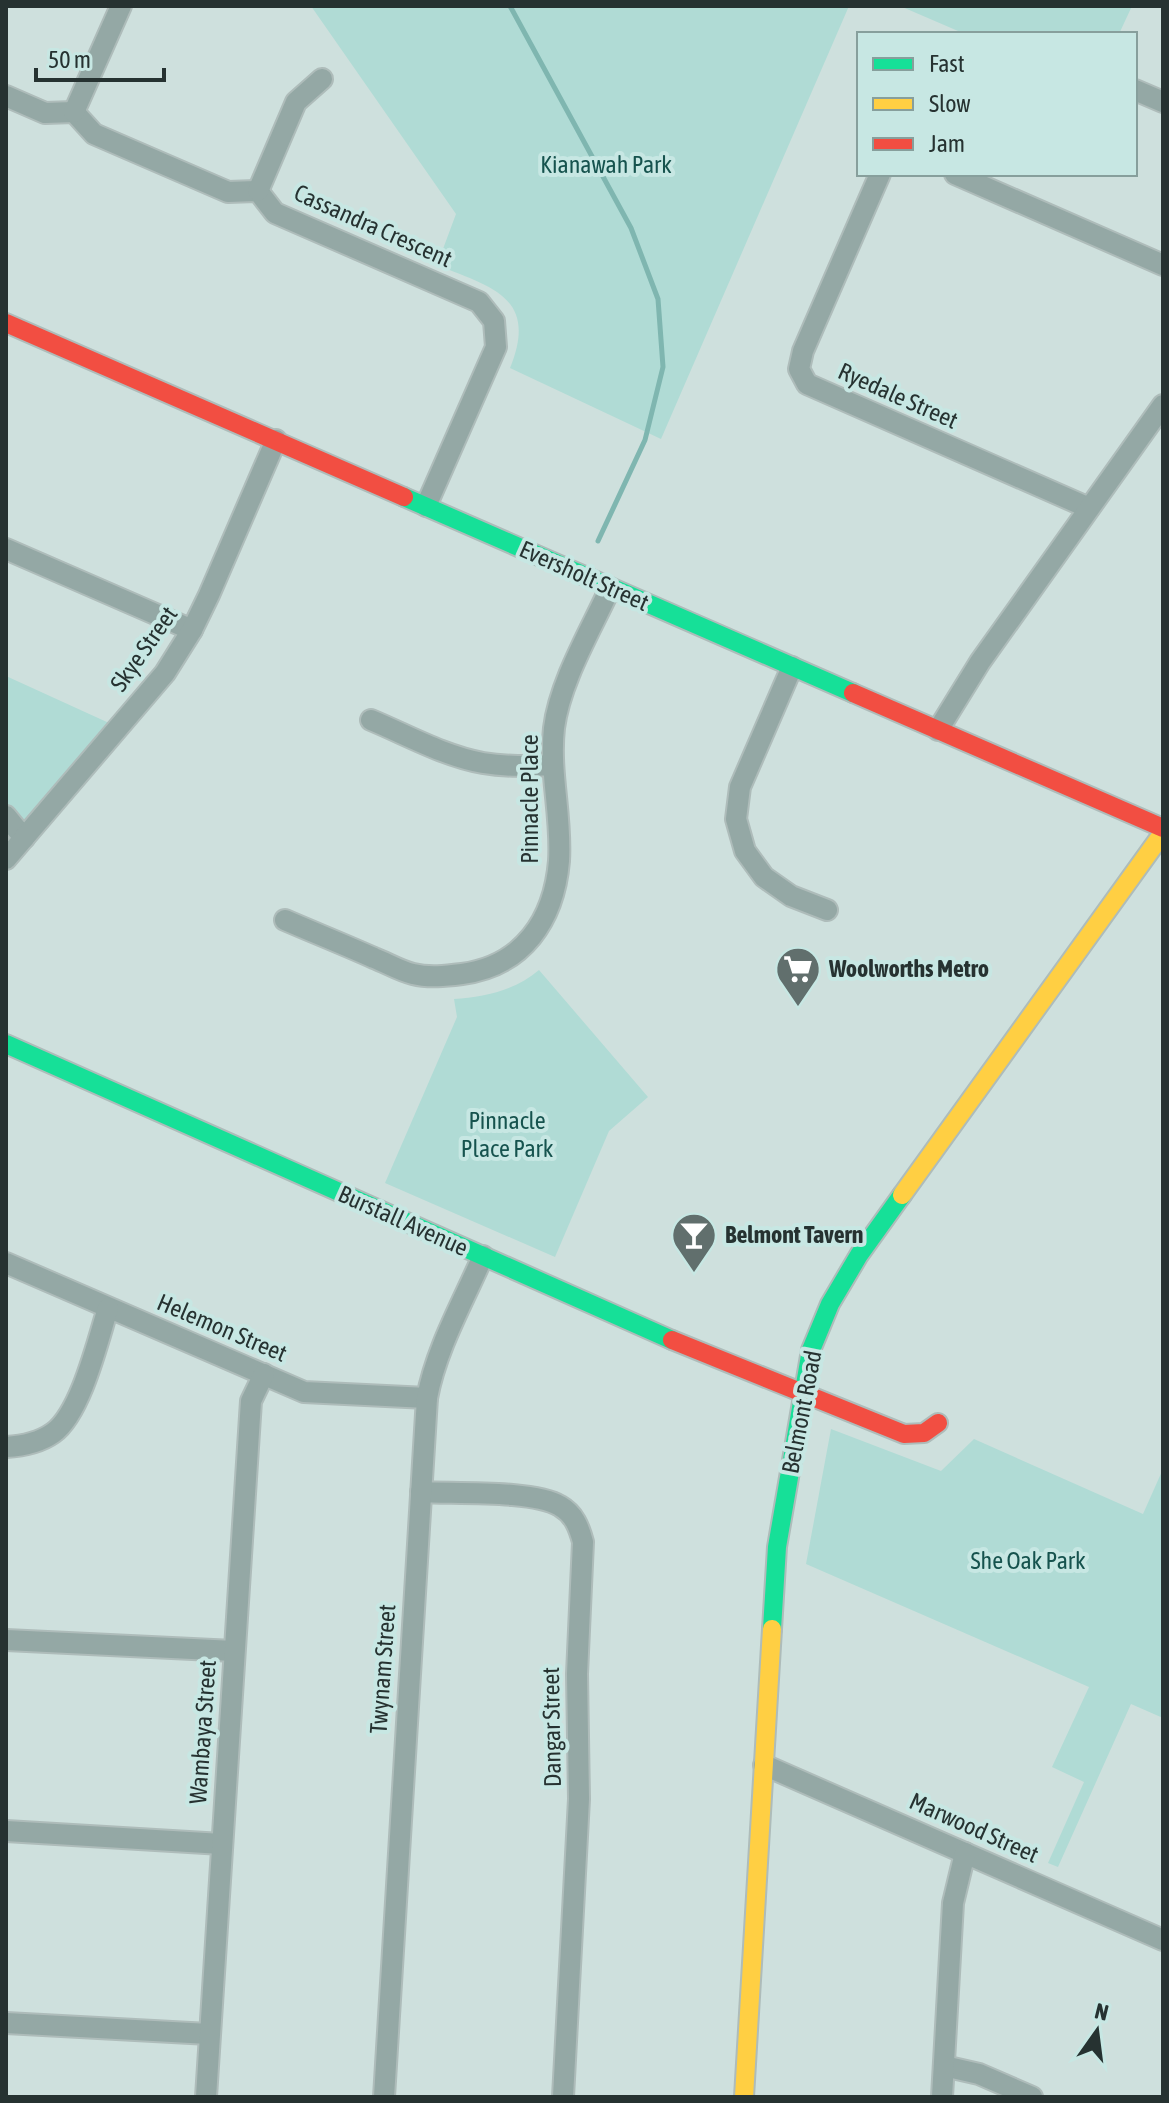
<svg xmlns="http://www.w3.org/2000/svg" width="1169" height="2103" viewBox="0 0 1169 2103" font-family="'Asap Condensed',sans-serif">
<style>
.green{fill:#b0dbd5}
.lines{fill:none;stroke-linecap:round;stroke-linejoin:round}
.stream{stroke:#7fb6b0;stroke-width:5}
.street-casing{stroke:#aebcba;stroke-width:24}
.fast-casing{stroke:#aebcba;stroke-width:22}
.slow-casing{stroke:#aebcba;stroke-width:22}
.jam-casing{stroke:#aebcba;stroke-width:22}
.street{stroke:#94a8a5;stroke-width:20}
.fast{stroke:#16e098;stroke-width:18}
.slow{stroke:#ffcf43;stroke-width:18}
.jam{stroke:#f24e42;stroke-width:18}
.labels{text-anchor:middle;stroke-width:8;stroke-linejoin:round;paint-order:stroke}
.park-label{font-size:24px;fill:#16534e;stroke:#c7e7e3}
.street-label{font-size:24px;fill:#263231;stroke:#c7e7e3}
.poi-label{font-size:24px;font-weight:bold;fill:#263231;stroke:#c7e7e3;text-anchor:start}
</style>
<rect width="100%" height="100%" fill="#cee0dd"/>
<g class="green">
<path d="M311,6h538l-188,433 -151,-71c29,-71 -19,-81 -73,-103l19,-51z"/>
<path d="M900,6h232l-13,28h-154z"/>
<path d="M6,676l103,47 -85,98 -18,-17z"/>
<path d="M539,970l109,127 -39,34 -54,126 -170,-74 72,-166 -3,-18c30,-2 62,-9 85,-29z"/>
<path d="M831,1429l110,42 33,-32 169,75 20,-45v249l-32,-14 -73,163 -10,-4 36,-81 -32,-15 37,-80 -283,-123z"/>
</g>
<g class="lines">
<path class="stream" d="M510,6l121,222 27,71 5,68 -18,73 -47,101"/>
<g class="street-casing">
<g id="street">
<path d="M1135,90l28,12"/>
<path d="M6,96l39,17 29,-1 20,22 134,58 30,-1 17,22 204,89 15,19 2,26 -70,159"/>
<path d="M74,112l47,-106"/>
<path d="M880,174l-77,177 -4,18 8,15 282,124"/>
<path d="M955,174l208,91"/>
<path d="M258,191l38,-89 26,-23"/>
<path d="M6,549l186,81"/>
<path d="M792,667l-52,120 -4,32 9,32 19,26 27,19 36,14"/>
<path d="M371,720c36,15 73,36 112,43 23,4 46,3 69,2"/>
<path d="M938,730l42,-68 183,-257"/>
<path d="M6,816l18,22"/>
<path d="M6,859l159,-186 27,-43 17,-35 67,-155"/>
<path d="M285,920c30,13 60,25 89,38 13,5 26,13 39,16 16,4 33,2 49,0 61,-8 92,-54 97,-113 3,-45 -10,-88 -5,-133 6,-47 37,-98 56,-140"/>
<path d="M6,1263l298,129 123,6"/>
<path d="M6,1447c17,-1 33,-4 47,-14 28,-20 45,-93 55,-125"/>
<path d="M421,1492c33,2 113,-2 139,14 14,8 19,21 23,36l-6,132 2,125 -16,298"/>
<path d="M6,1640l228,11"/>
<path d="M764,1765l399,175"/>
<path d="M6,1831l216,13"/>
<path d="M6,2023l203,11"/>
<path d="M944,2066l35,8 53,23"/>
<path d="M206,2097l45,-696 13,-27"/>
<path d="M384,2097l43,-699c9,-49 36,-96 56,-142"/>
<path d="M942,2097l11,-194 12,-50"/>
</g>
</g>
<g class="fast-casing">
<g id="fast">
<path d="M404,497l449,196"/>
<path d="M6,1044l666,296"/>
<path d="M772,1629l5,-82 34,-197 19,-46 29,-49 43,-60"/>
</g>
</g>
<g class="slow-casing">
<g id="slow">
<path d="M902,1195l261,-362"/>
<path d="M744,2097l28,-468"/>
</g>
</g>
<g class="jam-casing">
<g id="jam">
<path d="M6,323l398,174"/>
<path d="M853,693l310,135"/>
<path d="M672,1340l232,94 20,-1 14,-10"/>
</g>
</g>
<use href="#street" class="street"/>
<use href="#fast" class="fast"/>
<use href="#slow" class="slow"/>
<use href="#jam" class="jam"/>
</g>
<defs>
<g id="supermarket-pin" transform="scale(2.3)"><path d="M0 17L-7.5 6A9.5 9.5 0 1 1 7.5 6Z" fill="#616f6d" stroke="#c7e7e3"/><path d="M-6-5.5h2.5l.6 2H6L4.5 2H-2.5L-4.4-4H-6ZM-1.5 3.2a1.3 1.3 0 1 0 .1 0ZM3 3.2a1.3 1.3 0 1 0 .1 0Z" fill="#fff"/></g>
<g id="bar-pin" transform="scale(2.3)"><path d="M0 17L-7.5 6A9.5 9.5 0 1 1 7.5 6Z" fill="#616f6d" stroke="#c7e7e3"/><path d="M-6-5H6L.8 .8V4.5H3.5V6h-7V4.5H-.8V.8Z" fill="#fff"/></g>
</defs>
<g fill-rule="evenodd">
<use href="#supermarket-pin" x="798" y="969"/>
<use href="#bar-pin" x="694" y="1235"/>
</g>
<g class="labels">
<g class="park-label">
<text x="606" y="173">Kianawah Park</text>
<text x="507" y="1129">Pinnacle<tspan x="507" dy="28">Place Park</tspan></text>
<text x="1028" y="1569">She Oak Park</text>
</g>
<g class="street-label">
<text transform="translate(373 226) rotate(24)" y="8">Cassandra Crescent</text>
<text transform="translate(898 396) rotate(24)" y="8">Ryedale Street</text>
<text transform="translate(584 576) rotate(24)" y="8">Eversholt Street</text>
<text transform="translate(144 649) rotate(-55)" y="8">Skye Street</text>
<text transform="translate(530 799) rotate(-90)" y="8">Pinnacle Place</text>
<text transform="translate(403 1221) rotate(24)" y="8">Burstall Avenue</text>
<text transform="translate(222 1328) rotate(23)" y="8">Helemon Street</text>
<text transform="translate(802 1412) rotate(-79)" y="8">Belmont Road</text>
<text transform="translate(383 1669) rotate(-86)" y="8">Twynam Street</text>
<text transform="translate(552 1727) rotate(-91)" y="8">Dangar Street</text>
<text transform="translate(203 1732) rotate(-86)" y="8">Wambaya Street</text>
<text transform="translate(974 1828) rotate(24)" y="8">Marwood Street</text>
</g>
<g class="poi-label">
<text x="829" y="977">Woolworths Metro</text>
<text x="725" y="1243">Belmont Tavern</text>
</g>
</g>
<rect width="1169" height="2103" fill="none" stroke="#263231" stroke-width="16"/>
<rect x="857" y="32" width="280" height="144" fill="#c7e7e3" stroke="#879f9c" stroke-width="2"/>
<rect x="873" y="58" width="40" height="12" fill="#16e098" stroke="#879f9c" stroke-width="2"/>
<text x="929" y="72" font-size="24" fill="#263231">Fast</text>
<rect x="873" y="98" width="40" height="12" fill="#ffcf43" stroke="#879f9c" stroke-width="2"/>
<text x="929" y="112" font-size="24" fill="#263231">Slow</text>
<rect x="873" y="138" width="40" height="12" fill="#f24e42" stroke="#879f9c" stroke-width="2"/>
<text x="929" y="152" font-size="24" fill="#263231">Jam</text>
<g transform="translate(1097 2031) rotate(14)" stroke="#c7e7e3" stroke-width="6" paint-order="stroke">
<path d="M0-6L14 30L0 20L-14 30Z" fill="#263231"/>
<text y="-12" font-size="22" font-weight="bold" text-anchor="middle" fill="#263231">N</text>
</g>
<path d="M36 68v12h128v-12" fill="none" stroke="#263231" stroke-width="4"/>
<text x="48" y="68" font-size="24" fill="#263231" stroke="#c7e7e3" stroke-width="6" paint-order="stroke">50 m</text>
</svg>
